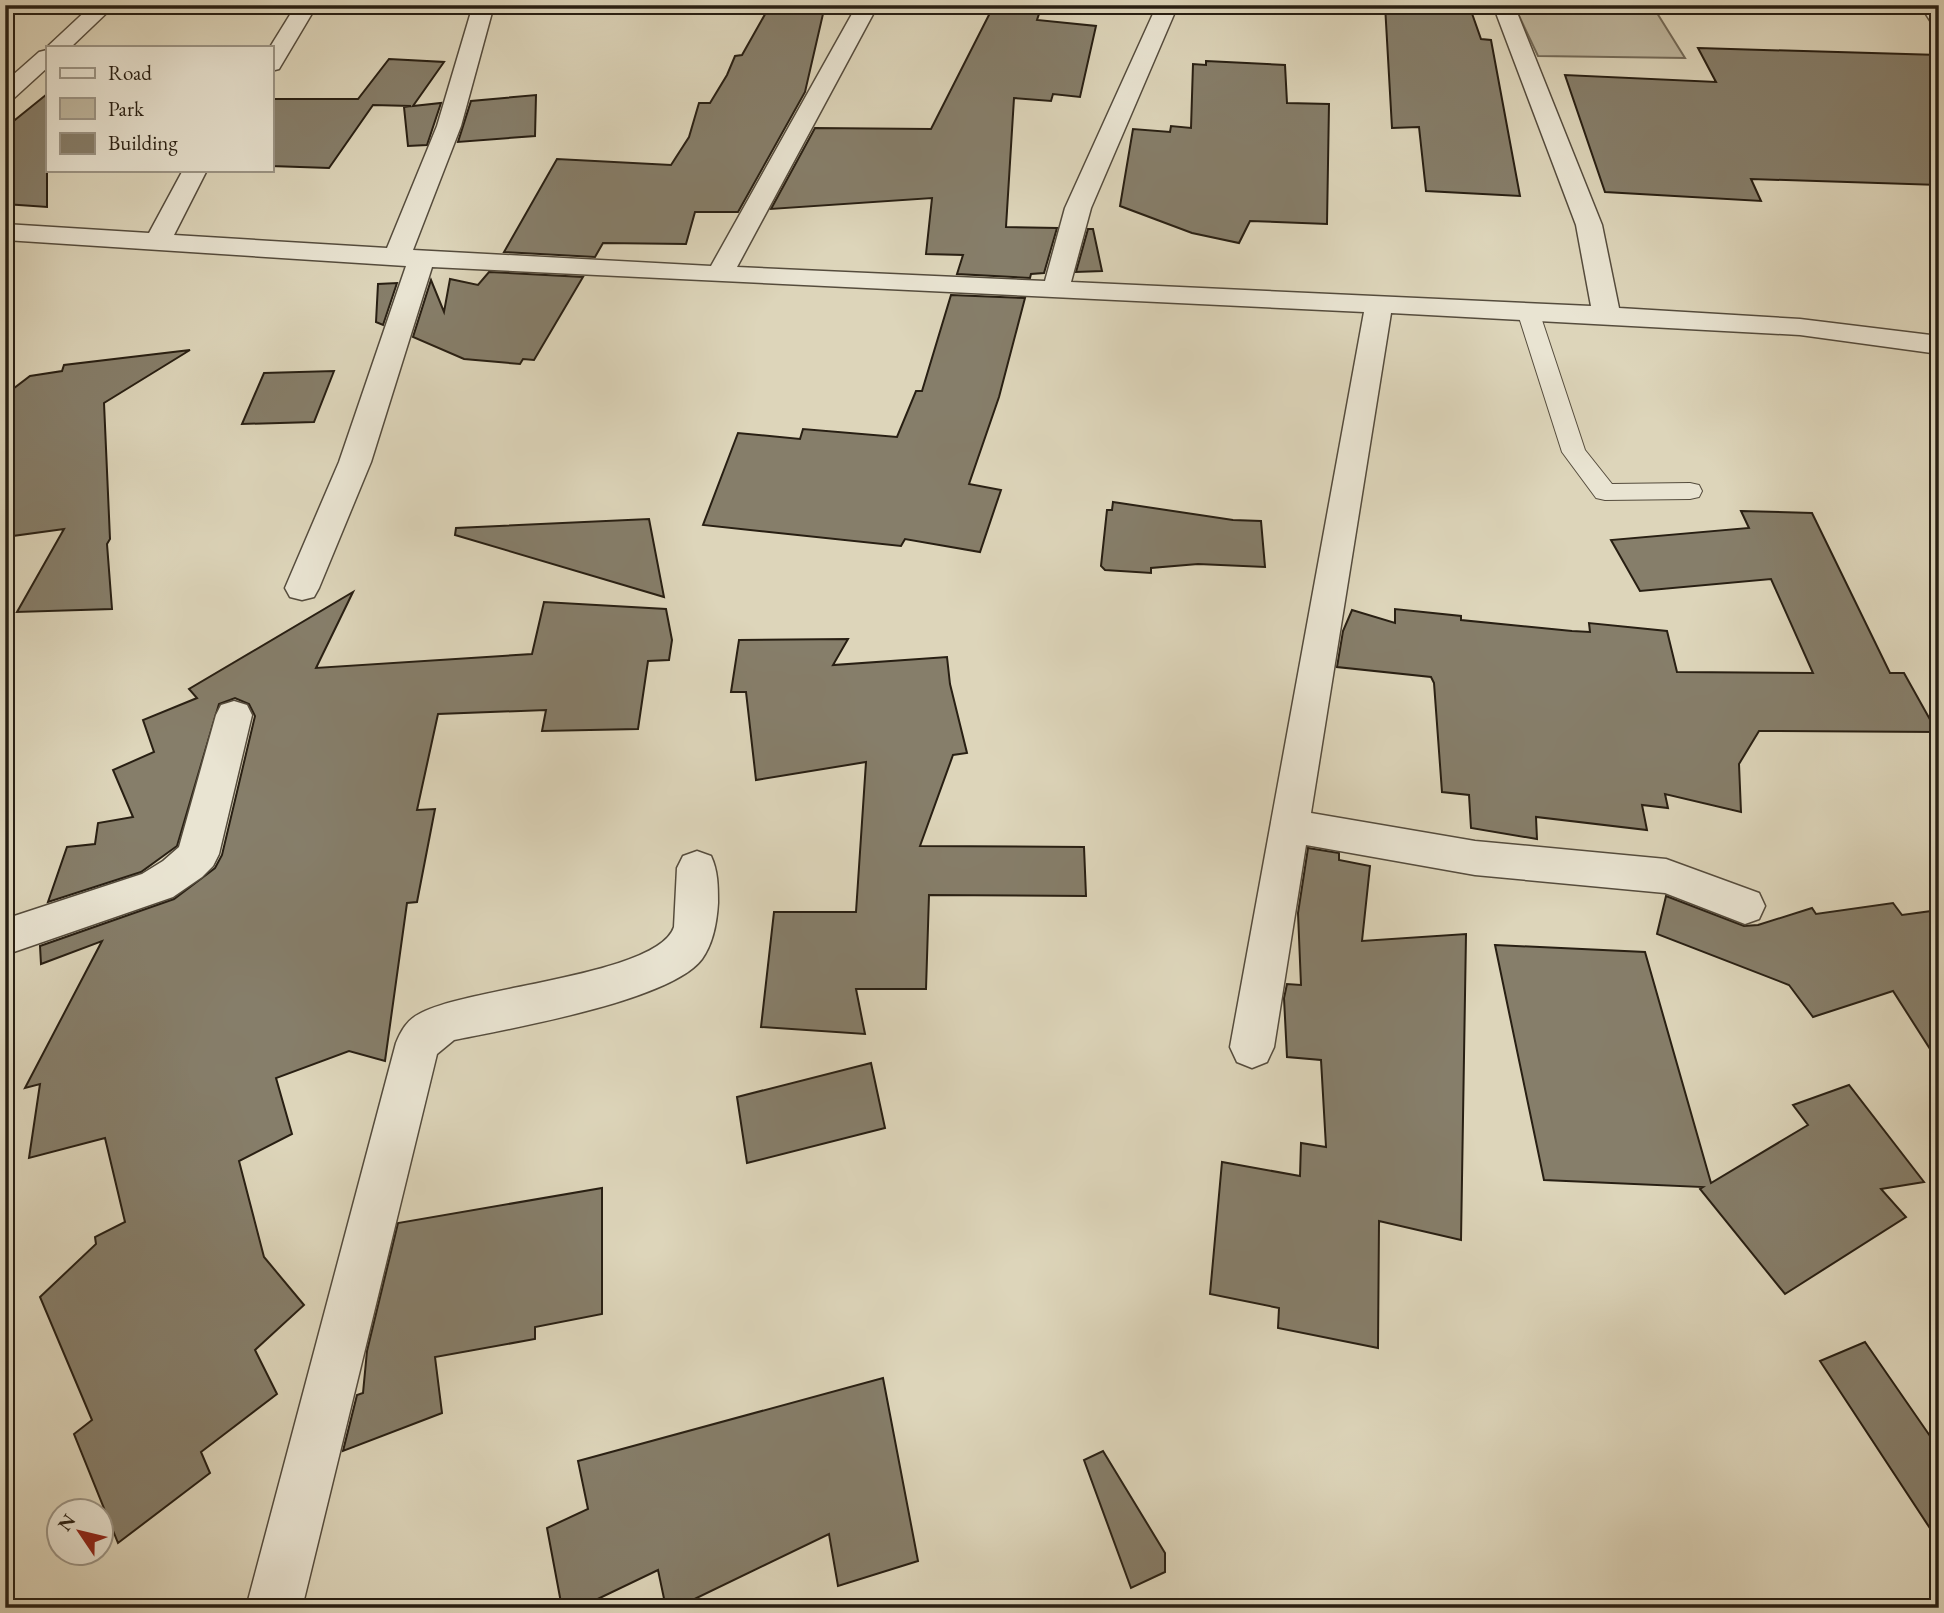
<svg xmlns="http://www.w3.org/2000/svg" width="1944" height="1613" viewBox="0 0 1944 1613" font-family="'EB Garamond',serif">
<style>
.green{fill:#beb69e;stroke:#736a58;stroke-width:2}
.building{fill:#867e6a;stroke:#281f13;stroke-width:2}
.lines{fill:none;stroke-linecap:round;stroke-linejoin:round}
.service-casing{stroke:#554c3d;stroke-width:2}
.minor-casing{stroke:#554c3d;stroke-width:3}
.tertiary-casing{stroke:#554c3d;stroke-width:3}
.service{fill:#e9e4d2;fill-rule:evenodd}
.minor{fill:#e9e4d2;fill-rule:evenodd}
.tertiary{fill:#e9e4d2;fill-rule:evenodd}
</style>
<rect width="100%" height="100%" fill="#ddd5ba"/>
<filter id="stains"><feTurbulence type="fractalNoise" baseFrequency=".00286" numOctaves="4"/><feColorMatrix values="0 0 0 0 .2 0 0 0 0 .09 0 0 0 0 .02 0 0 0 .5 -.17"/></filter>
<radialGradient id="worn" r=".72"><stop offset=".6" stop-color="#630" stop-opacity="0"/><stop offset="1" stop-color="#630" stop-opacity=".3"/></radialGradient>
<path class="green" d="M1514,5h138l33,53 -147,-2z"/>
<g class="building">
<path d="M994,5h48l-5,15 59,6 -16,71 -27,-3 -2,7 -37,-3 -8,129 51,1 -13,45 -13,1 -1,4 -73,-4 6,-19 -37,-1 6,-56 -161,11 44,-81 116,1z"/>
<path d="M1385,5h84l12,34 10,1 29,156 -94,-5 -7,-64 -27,1z"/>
<path d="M768,9l55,5 -18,78 -67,120h-43l-9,32 -83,-1 -8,14 -91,-5 53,-93 114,6 18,-28 10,-34h11l17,-28 8,-19 7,-1z"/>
<path d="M1698,48l241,7v130l-188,-6 10,22 -156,-9 -40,-117 151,7z"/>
<path d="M389,59l55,3 -31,44 28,-3 -14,42 -19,1 -4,-39 7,-1 -38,-1 -44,63 -58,-2v-67h87z"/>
<path d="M1206,61l79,4 2,38 42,1 -2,120 -77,-3 -11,22 -47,-10 -72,-27 13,-77 37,3 1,-6 20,2 2,-64 13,1z"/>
<path d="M47,94v113l-42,-3v-76z"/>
<path d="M536,95l-1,41 -77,6 13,-41z"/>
<path d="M1088,229h5l9,42 -26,1z"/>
<path d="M489,272l94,5 -49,83 -11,-1 -3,5 -56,-5 -51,-22 18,-57 13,32 6,-33 28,6z"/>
<path d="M397,283l-14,42 -7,-3 2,-38z"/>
<path d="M951,295l74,3 -26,99 -30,87 32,6 -21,62 -75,-13 -4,7 -198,-21 35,-92 62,6 3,-10 94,8 19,-46h6z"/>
<path d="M190,350l-86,53 6,136 -3,5 5,65 -95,3 47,-83 -59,8v-142l25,-19 32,-5 2,-6z"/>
<path d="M334,371l-20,51 -72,2 22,-51z"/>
<path d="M1113,502l120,18 28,1 4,46 -67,-3 -47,4v5l-46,-3 -4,-4 6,-56h5z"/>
<path d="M1741,511l71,2 78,160h14l33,59 -178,-1 -20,33 2,48 -76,-18 3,14 -26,-3 5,25 -111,-13 1,22 -66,-11 -2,-33 -27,-3 -8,-109 -3,-6 -94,-10 6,-36 9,-21 43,13v-14l66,7v4l111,11 18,1 -1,-9 78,8 10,41 136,1 -42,-94 -131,12 -29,-51 138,-12z"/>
<path d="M649,519l15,78 -209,-62 1,-7z"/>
<path d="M353,592l-37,76 216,-14 12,-52 122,7 6,31 -3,20 -21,1 -10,68 -96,2 4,-21 -108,4 -21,96 18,-1 -18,93 -10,1 -22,158 -36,-10 -73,27 16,56 -53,27 25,96 40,48 -49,45 22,44 -76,58 9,21 -92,70 -44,-109 18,-14 -52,-123 56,-53 -1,-7 30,-15 -20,-84 -76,20 11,-74 -15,4 77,-147 -61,23 -1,-18 134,-47 41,-31 7,-13 33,-139 -6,-12 -14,-6 -16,6 -42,142 -36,26 -93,30 19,-55 28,-3 3,-21 35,-6 -20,-47 41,-18 -11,-32 54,-22 -8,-9z"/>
<path d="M848,639l-15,26 114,-8 3,27 17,69 -14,2 -33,91 164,1 2,49 -157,-1 -3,94h-70l9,45 -104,-7 13,-115h82l10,-150 -110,18 -10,-88h-15l8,-52z"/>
<path d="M1308,848l31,5v7l31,6 -8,75 104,-7 -5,306 -82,-19 -1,127 -100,-20 1,-20 -69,-14 12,-132 78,14 1,-33 25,4 -5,-87 -34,-3 -3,-59 3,-14 14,1 -3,-72z"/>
<path d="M1666,896l78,30 14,-1 54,-17 4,6 77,-11 9,12 37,-5v153l-46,-72 -80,26 -24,-32 -132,-51z"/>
<path d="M1495,945l150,7 66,231 97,-58 -15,-20 56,-20 75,97 -43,7 25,28 -121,77 -85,-105 3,-2 -159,-7z"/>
<path d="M871,1063l14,65 -138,35 -10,-66z"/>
<path d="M602,1188v126l-67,13v12l-100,18 7,56 -99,38 14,-56 6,-2 4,-42 31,-128z"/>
<path d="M1865,1342l74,107v93l-119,-181z"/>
<path d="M883,1378l35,183 -80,25 -9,-52 -153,74h-10l-8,-38 -79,38h-17l-15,-80 41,-19 -10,-48z"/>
<path d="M1103,1451l62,102v19l-34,16 -47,-128z"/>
</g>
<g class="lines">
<g class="service-casing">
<path id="service" d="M1528,305l8,1 3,5 46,139 27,34 78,-1 9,2 3,6 -3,6 -9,2 -85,1 -9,-2 -34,-46 -45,-141 3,-5z"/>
</g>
<g class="minor-casing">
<g id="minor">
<path d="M92,5h23l-44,42h-24z"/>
<path d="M296,5h21l-38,64 -8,2 -1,-24z"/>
<path d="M473,5h21l-33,121 -48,124 298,16 146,-261h21l-141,262 308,14 20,-73 92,-203h21l-87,203 -20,74 520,24 -15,-81 -83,-220h21l88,220 17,83 181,11 139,17v18l-139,-19 -409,-22 -80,500 164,28 191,18 93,34 6,13 -6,13 -14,5 -80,-31 -190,-18 -169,-30 -32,202 -7,15 -15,6 -15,-6 -7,-15 134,-735 -932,-45 -61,195 -52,126 -5,9 -12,3 -12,-3 -5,-9 54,-126 67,-196 -401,-26v-16l144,9 34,-63h24l-33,65 213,13 50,-122z"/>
<path d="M47,50v18l-34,31 -8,2v-19l34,-30z"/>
<path d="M234,701l13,4 5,10 -33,139 -6,12 -11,11 -29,20 -168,58v-36l137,-45 21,-13 16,-14 37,-132 5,-10z"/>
<path d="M697,851l14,5c7,15 7,30 7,47 -1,18 -5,41 -16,56 -31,42 -195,70 -248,81l-17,14 -135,554h-56l150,-565c5,-12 11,-23 23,-29 47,-27 239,-38 255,-87l3,-59 6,-12z"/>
</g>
</g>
<g class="tertiary-casing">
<path id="tertiary" d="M1920,5h19v18l-8,-1z"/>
</g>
<use href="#service" class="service"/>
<use href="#minor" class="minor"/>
<use href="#tertiary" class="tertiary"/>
</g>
<rect width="1944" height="1613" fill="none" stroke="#ddd5ba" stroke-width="28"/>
<rect x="7" y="7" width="1930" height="1599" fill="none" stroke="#281f13" stroke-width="3.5"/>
<rect x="14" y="14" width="1916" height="1585" fill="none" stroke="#281f13" stroke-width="2"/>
<rect x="46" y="46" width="228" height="126" fill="#e9e4d2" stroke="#9c9586" stroke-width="2"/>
<rect x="60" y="68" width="35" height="10" fill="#e9e4d2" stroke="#9c9586" stroke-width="2"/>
<text x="108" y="80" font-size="21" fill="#281f13">Road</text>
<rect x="60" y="98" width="35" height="21" fill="#beb69e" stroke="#9c9586" stroke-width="2"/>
<text x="108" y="116" font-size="21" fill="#281f13">Park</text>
<rect x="60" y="133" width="35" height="21" fill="#867e6a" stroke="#9c9586" stroke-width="2"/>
<text x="108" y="150" font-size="21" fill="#281f13">Building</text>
<g transform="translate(80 1532) rotate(305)"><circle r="33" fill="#e9e4d2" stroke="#9c9586" stroke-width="2"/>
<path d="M0-5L12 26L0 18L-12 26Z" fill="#8f2418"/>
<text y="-10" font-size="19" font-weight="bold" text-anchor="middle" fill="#281f13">N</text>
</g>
<rect width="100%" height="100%" filter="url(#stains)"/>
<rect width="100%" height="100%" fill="url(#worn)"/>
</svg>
